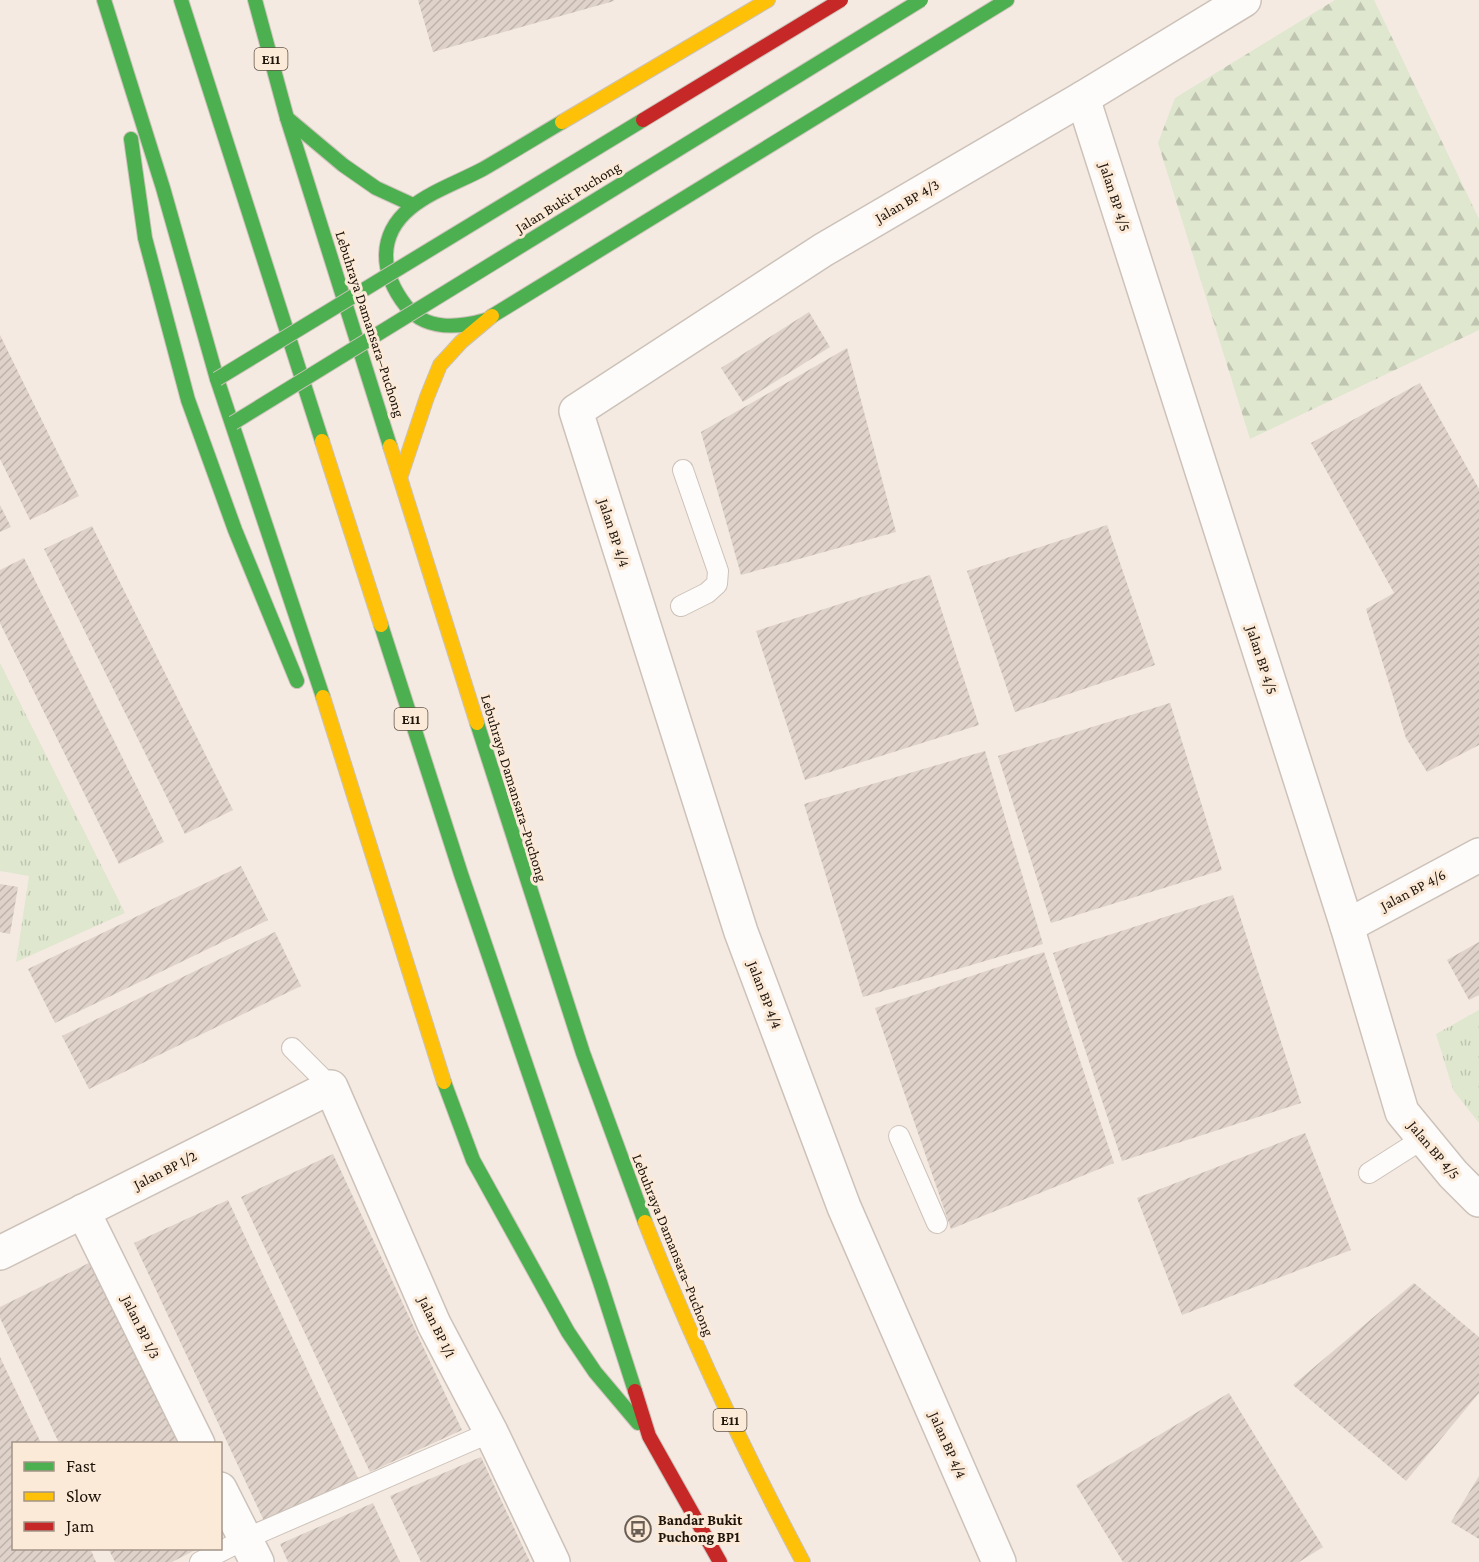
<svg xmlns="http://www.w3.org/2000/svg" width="1479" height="1562" viewBox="0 0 1479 1562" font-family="'Crimson Pro',serif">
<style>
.grass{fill:url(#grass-tufts)}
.forest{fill:url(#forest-firs)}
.building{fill:url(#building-hatch)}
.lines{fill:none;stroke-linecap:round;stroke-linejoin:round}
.lane-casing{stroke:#ccc2b9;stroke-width:22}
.street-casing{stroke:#ccc2b9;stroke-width:36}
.fast-casing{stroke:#ccc2b9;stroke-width:16}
.slow-casing{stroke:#ccc2b9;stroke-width:16}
.jam-casing{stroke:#ccc2b9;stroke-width:16}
.lane{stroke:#fdfcfa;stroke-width:20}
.street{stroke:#fdfcfa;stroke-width:33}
.fast{stroke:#4caf50;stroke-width:14}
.slow{stroke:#ffc107;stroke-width:14}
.jam{stroke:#c62828;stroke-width:14}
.fast-bridge-casing{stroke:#ccc2b9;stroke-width:16;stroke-linecap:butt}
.jam-bridge-casing{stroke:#ccc2b9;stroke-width:16;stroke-linecap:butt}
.fast-bridge{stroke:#4caf50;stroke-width:14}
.jam-bridge{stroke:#c62828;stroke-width:14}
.labels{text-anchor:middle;stroke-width:6;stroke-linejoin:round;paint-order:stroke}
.shield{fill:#fcead9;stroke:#615448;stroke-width:1.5}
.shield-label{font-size:14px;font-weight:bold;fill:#1e140a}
.street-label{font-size:15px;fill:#1e140a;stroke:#fcead9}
.poi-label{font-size:15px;font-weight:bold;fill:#1e140a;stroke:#fcead9;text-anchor:start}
</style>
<defs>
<pattern id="grass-tufts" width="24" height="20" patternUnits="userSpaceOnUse" patternTransform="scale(1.5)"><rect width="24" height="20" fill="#dfe7cf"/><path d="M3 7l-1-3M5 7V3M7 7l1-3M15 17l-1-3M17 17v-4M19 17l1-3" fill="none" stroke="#bfc5b0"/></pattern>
<pattern id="forest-firs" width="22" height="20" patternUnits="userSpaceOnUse" patternTransform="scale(1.5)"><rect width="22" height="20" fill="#dfe7cf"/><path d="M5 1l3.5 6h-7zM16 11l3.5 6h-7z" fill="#bfc5b0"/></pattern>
<pattern id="building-hatch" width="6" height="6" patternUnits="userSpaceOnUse" patternTransform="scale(1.5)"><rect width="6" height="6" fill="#ded2ca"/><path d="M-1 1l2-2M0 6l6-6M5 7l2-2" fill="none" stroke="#beb3ac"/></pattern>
</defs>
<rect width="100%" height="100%" fill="#f4eae1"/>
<g class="grass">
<path d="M0,663l125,250 -109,49 13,-86 -29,-5z"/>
<path d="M1479,1010v113l-26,-33 -17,-56z"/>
</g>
<path class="forest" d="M1335,0h39l105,219v111l-229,109 -92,-296 17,-45z"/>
<g class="building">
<path d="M418,0h196v1l-181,51z"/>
<path d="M809,312l21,35 -87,55 -22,-34z"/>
<path d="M0,335l79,161 -49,24 -30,-61z"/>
<path d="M847,348l49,184 -155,43 -40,-143z"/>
<path d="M1420,383l59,106v256l-52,27 -21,-34 -40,-129 28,-16 -83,-150z"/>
<path d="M0,505l11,22 -11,5z"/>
<path d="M1107,525l48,140 -140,47 -48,-141z"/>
<path d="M92,526l141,284 -48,24 -141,-285z"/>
<path d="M24,558l140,284 -45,22 -119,-241v-53z"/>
<path d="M930,575l49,150 -174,55 -49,-149z"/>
<path d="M1170,703l52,167 -171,53 -53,-167z"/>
<path d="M985,751l58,193 -180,53 -59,-193z"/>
<path d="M241,866l27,54 -213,103 -27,-54z"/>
<path d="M0,884l18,3 -8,47 -10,-2z"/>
<path d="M1233,895l68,208 -179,58 -69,-208z"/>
<path d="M275,932l26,54 -212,103 -27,-53z"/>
<path d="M1479,942v53l-10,5 -22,-40z"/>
<path d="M1044,952l70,211 -163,66 -76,-221z"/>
<path d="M1305,1133l46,117 -169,65 -45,-117z"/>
<path d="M333,1154l129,276 -92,42 -129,-275z"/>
<path d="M228,1200l130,278 -94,43 -130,-278z"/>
<path d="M91,1262l87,181h-119l-59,-125v-11z"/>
<path d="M1414,1283l65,54v56l-73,88 -113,-96z"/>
<path d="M0,1357l41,86h-27v105h76l6,14h-96z"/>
<path d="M1229,1393l94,154 -24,15h-176l-47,-77z"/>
<path d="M481,1457l49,105h-109l-31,-66z"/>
<path d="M1479,1476v63l-28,-17z"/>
<path d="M373,1503l27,59h-112l-8,-18z"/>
<path d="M108,1548h91l-27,14h-57z"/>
</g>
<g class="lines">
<g class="lane-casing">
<g id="lane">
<path d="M681,606l26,-13 10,-9 1,-13 -35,-101"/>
<path d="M292,1048l39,39"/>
<path d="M899,1136l38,87"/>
<path d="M1369,1173l55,-35"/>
<path d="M200,1562l45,-23 246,-107"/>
</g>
</g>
<g class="street-casing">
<g id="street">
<path d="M1083,98l264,828 55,186 51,62 26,26"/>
<path d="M1347,926l132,-71"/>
<path d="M83,1211l115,233"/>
<path d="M0,1253l331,-166 103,237 57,108 62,130"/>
<path d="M220,1489l37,73"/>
<path d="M999,1562l-155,-355 -103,-275 -165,-521 247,-161 260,-152 161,-98"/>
</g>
</g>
<g class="fast-casing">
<g id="fast">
<path d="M104,0l59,188 54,191 106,318"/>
<path d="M181,0l141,441"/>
<path d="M255,0l32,118 103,328"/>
<path d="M287,118l56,47 33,23 37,17"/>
<path d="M131,139l14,99 43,162 47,130 62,151"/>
<path d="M492,316l515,-316"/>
<path d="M486,320c-28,8 -60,11 -80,-14 -11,-14 -20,-32 -20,-51 1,-51 60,-66 97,-86 26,-15 52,-31 79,-47"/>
<path d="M381,625l80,249 139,408 35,109"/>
<path d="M477,723l106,330 62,169"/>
<path d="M444,1082l29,78 95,172 27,40 43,51"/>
</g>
</g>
<g class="slow-casing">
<g id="slow">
<path d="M562,122l206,-122"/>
<path d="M322,441l59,184"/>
<path d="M390,446l87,277"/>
<path d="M401,475l26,-78 13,-32 21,-23 31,-26"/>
<path d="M323,697l121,385"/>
<path d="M645,1222c46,117 99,229 158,340"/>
</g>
</g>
<g class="jam-casing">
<path id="jam" d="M635,1391l14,45 71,126"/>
</g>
<use href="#lane" class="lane"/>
<use href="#street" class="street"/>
<use href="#fast" class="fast"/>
<use href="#slow" class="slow"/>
<use href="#jam" class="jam"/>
<g class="fast-bridge-casing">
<g id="fast-bridge">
<path d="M217,379l426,-259"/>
<path d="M233,423l688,-423"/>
</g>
</g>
<g class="jam-bridge-casing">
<path id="jam-bridge" d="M643,120l198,-120"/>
</g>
<use href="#fast-bridge" class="fast-bridge"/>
<use href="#jam-bridge" class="jam-bridge"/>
</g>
<defs>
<g id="bus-ring" transform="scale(1.35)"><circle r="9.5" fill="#fcead9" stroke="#695f55" stroke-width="1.5"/><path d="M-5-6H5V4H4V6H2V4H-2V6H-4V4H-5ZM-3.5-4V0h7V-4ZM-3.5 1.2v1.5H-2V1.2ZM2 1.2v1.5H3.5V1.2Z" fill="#695f55"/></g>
</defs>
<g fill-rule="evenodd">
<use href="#bus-ring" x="638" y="1529"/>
</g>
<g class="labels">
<g class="shield">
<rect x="254.5" y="48" width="33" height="22" rx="4.5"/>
<rect x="394.5" y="708" width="33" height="22" rx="4.5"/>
<rect x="713.5" y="1409" width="33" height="22" rx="4.5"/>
</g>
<g class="shield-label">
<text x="271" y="64">E11</text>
<text x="411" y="724">E11</text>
<text x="730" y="1425">E11</text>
</g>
<g class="street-label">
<text transform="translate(568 197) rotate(-32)" y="5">Jalan Bukit Puchong</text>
<text transform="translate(1115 197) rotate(72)" y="5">Jalan BP 4/5</text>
<text transform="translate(907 201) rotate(-30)" y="5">Jalan BP 4/3</text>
<text transform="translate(370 324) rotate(72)" y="5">Lebuhraya Damansara–Puchong</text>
<text transform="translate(614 533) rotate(72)" y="5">Jalan BP 4/4</text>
<text transform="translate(1262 660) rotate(72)" y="5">Jalan BP 4/5</text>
<text transform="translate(514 788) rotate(73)" y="5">Lebuhraya Damansara–Puchong</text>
<text transform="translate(1413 890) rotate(-28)" y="5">Jalan BP 4/6</text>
<text transform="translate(765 995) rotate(69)" y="5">Jalan BP 4/4</text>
<text transform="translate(1434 1150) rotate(50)" y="5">Jalan BP 4/5</text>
<text transform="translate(165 1170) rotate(-27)" y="5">Jalan BP 1/2</text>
<text transform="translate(673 1245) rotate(68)" y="5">Lebuhraya Damansara–Puchong</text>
<text transform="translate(141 1327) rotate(64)" y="5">Jalan BP 1/3</text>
<text transform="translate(437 1327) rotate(64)" y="5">Jalan BP 1/1</text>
<text transform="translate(948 1445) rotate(66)" y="5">Jalan BP 4/4</text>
</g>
<g class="poi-label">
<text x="658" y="1525">Bandar Bukit<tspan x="658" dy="17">Puchong BP1</tspan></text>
</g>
</g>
<rect x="12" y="1442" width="210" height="108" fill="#fcead9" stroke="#a39486" stroke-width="1.5"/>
<rect x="24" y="1462" width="30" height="9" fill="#4caf50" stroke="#a39486" stroke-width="1.5"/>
<text x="66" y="1472" font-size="18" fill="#1e140a">Fast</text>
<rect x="24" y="1492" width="30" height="9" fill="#ffc107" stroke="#a39486" stroke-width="1.5"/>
<text x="66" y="1502" font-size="18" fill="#1e140a">Slow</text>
<rect x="24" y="1522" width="30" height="9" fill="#c62828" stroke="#a39486" stroke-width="1.5"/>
<text x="66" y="1532" font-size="18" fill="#1e140a">Jam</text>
</svg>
